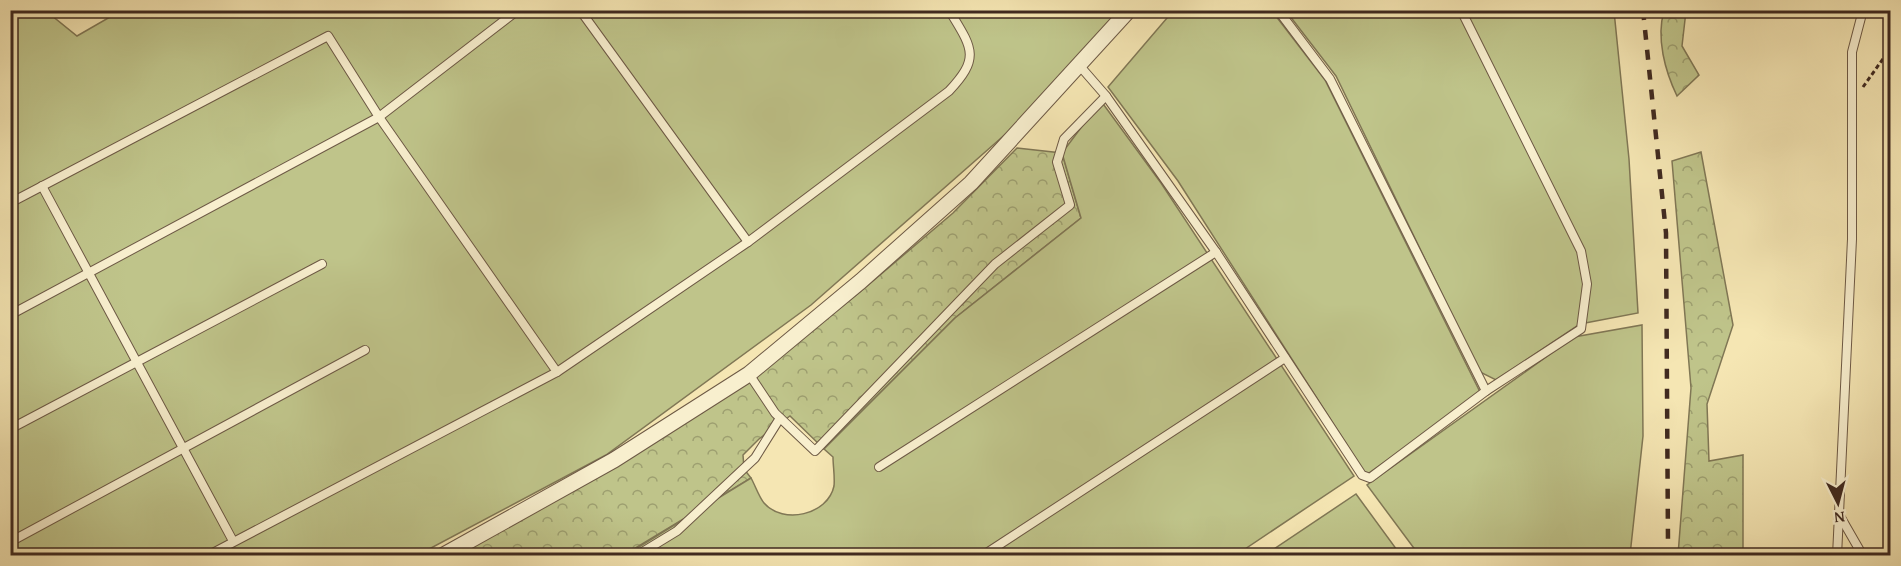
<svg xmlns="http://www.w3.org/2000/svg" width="1901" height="566" viewBox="0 0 1901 566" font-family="'Gentium Book Plus',serif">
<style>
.forest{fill:url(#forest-crowns);stroke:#807755;stroke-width:1.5}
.garden{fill:#bfc48a;stroke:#807755;stroke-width:1.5}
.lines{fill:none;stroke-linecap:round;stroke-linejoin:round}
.lane-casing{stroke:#6d5945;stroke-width:10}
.street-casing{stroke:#6d5945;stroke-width:17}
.path{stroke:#402a20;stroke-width:3;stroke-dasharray:4.5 3;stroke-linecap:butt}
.lane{stroke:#f8efce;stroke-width:8}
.street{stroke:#f8efce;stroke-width:15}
.rail{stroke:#402a20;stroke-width:4.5;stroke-dasharray:10 10;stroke-linecap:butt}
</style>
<defs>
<pattern id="forest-crowns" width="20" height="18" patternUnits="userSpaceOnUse" patternTransform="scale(1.5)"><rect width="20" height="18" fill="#bfc48a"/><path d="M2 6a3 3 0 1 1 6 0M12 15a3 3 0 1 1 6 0" fill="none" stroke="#9d9f70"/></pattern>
</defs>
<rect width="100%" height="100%" fill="#f5e6b3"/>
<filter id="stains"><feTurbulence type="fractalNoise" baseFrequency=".00333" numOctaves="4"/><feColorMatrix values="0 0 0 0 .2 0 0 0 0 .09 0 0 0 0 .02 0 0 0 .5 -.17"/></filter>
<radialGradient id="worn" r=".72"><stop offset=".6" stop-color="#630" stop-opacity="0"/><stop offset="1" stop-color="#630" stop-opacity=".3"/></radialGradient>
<g class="forest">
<path d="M1664,11h22l-4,35 17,29 -22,21c-12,-25 -21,-58 -13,-85z"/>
<path d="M1017,148l45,5 19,65 -126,100 -131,131 -34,-33 -31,23 -16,16 1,14 7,9 -127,77 -169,1 190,-109 94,-58 121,-97 93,-79z"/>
<path d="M1701,152l32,173 -26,79 2,57 34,-6v100h-65l13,-167 -19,-227z"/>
</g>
<g class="garden">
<path d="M122,10l997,1 -102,113 -206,181 -205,150 -190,101 -405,-1 -1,-544h36l31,25z"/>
<path d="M1173,11h99l53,69 156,314 -115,81 -188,-294 -70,-94z"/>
<path d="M1286,11h328l15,148 9,154 -58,11 -84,56 -16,-8 -144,-296z"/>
<path d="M1101,101l60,82 193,293 -118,79 -612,1 127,-78c4,7 8,19 13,25 19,22 64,12 70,-17 1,-9 -1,-20 -1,-29l-9,-8 131,-131 126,-100 -19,-65z"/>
<path d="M1642,325l1,111 -13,119h-211l-52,-70 207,-148z"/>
<path d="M1356,494l41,56 -9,6 -123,-1z"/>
</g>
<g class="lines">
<g class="lane-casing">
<g id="lane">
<path d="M580,10l168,232"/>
<path d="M1278,10l52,69 156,312"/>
<path d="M1079,65l27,31 110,156 146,223 8,3 116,-87 95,-62 6,-45 -6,-33 -120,-241"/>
<path d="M42,186l191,355"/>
<path d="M10,203l318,-167 51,81 178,255"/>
<path d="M10,315l369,-198 139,-107"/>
<path d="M749,374l26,39 40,38 180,-187 75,-59 -13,-43 7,-23 42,-43"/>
<path d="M10,429l312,-165"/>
<path d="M879,467l337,-215"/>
<path d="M1840,516l23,40"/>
<path d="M10,542l355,-192"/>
<path d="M207,556l350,-184 191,-130 201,-151c32,-34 23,-43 0,-81"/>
<path d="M636,556l41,-25 78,-73 25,-40"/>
<path d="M982,556l303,-198"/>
<path d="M1837,556l15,-317v-187l11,-42"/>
</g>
</g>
<g class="street-casing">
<path id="street" d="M442,556l172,-96 135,-86 112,-93 110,-98 158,-173"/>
</g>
<path class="path" d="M1863,87l27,-38"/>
<use href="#lane" class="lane"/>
<use href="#street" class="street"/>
<path class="rail" d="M1643,10l23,223 2,312 -3,11"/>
</g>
<rect width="1901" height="566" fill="none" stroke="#f5e6b3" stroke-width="36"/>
<rect x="12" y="12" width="1877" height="542" fill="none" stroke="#402a20" stroke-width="3"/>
<rect x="18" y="18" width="1865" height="530" fill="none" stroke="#402a20" stroke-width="1.5"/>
<g transform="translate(1838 503) rotate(174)" stroke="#f8efce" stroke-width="4.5" paint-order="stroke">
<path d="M0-4.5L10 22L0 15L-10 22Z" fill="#402a20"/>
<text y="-9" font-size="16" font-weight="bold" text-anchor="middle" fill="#402a20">N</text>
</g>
<rect width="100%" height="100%" filter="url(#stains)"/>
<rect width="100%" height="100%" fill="url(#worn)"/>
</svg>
